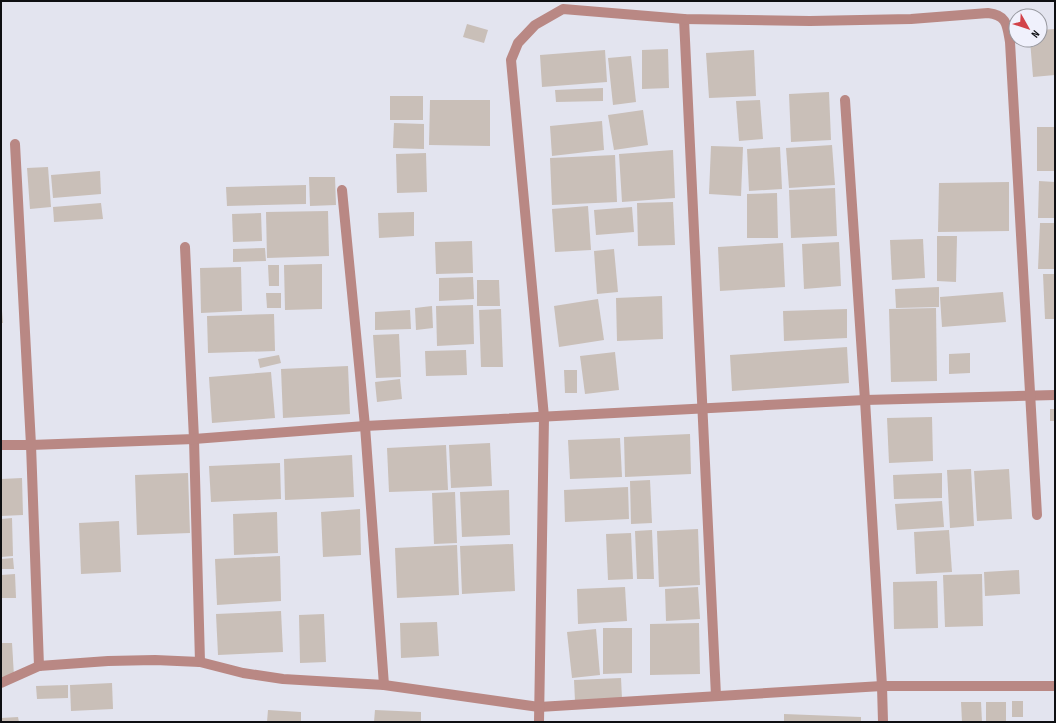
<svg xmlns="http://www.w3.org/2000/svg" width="1056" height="723" viewBox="0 0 1056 723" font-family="'Sofia Sans Condensed',sans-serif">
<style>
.building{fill:#c9bfb8}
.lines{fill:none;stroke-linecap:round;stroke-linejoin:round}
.minor{stroke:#b98884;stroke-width:10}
</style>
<rect width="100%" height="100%" fill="#e3e4ef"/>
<g class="building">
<path d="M467,24l21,6 -4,13 -21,-6z"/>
<path d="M1055,29v46l-22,2 -3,-37h10v-10z"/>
<path d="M668,49l1,39 -27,1v-39z"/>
<path d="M605,50l2,32 -65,5 -2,-32z"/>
<path d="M754,50l2,46 -47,2 -3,-45z"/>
<path d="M631,56l5,46 -23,3 -5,-47z"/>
<path d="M603,88v13l-47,1 -1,-12z"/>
<path d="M829,92l2,48 -40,2 -2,-48z"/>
<rect x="390" y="96" width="33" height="24"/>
<path d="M430,100h60v46l-61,-1z"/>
<path d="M760,100l3,39 -24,2 -3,-40z"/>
<path d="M643,110l5,35 -34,5 -6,-35z"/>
<path d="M602,121l2,29 -52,6 -2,-30z"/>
<path d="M394,123l30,1v25l-31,-1z"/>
<rect x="1037" y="127" width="18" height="44"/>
<path d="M832,145l3,40 -46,3 -3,-40z"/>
<path d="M711,146l32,1 -2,49 -32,-2z"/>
<path d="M780,147l2,42 -33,2 -2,-42z"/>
<path d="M673,150l2,48 -53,4 -3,-48z"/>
<path d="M426,153l1,39 -30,1 -1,-39z"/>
<path d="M615,155l2,47 -65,3 -2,-47z"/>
<path d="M48,167l3,40 -21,2 -3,-41z"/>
<path d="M100,171l1,23 -48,4 -2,-23z"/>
<path d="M309,177h26l1,28 -26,1z"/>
<path d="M1039,181l16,1v36h-17z"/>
<path d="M1009,182v49l-71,1 1,-49z"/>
<path d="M306,185v19l-79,2 -1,-19z"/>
<path d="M835,188l2,48 -46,2 -2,-48z"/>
<path d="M777,193l1,45h-31v-44z"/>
<path d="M673,202l2,43 -37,1 -1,-43z"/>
<path d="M101,203l2,16 -49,3 -1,-15z"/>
<path d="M588,206l3,44 -36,2 -3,-43z"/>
<path d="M632,207l2,25 -38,3 -2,-25z"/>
<path d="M328,211l1,45 -62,2 -1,-46z"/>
<path d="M414,212v24l-35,2 -1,-25z"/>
<path d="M261,213l1,28 -29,1 -1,-28z"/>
<path d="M1040,223h15v46h-17z"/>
<path d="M937,236h20l-1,46 -19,-1z"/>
<path d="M923,239l2,39 -33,2 -2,-40z"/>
<path d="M472,241l1,32 -37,1 -1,-32z"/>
<path d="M839,242l2,44 -37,3 -2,-45z"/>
<path d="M783,243l2,44 -65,4 -2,-44z"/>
<path d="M265,248l1,13 -33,1v-13z"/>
<path d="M614,249l4,43 -21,2 -3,-43z"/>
<path d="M322,264v45l-37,1 -1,-45z"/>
<path d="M268,265h11v21h-10z"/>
<path d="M241,267l1,44 -41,2 -1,-45z"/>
<path d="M1043,274h12v45h-10z"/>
<path d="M473,277l1,22 -35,2v-23z"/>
<path d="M477,280h22l1,26h-23z"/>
<path d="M939,287v20l-43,1 -1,-19z"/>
<path d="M1003,292l3,30 -64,5 -2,-30z"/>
<path d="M266,293h15v15h-14z"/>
<path d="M662,296l1,43 -46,2 -1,-43z"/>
<path d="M598,299l6,41 -45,7 -5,-41z"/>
<path d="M473,305l1,39 -37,2 -1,-40z"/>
<path d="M432,306l1,22 -17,2 -1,-22z"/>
<path d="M936,308l1,73 -46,1 -2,-73z"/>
<path d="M501,309l2,58h-22l-2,-57z"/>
<path d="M847,309v29l-63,3 -1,-30z"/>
<path d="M410,310l1,19 -36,1v-18z"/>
<path d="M1,311h1l1,12h-2z"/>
<path d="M274,314l1,37 -67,2 -1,-37z"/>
<path d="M399,334l2,43 -25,1 -3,-43z"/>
<path d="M847,347l2,36 -117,8 -2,-36z"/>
<path d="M466,350l1,25 -41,1 -1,-25z"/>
<path d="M615,352l4,38 -34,4 -5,-38z"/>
<path d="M970,353v20l-21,1v-20z"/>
<path d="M279,355l2,8 -21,5 -2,-9z"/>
<path d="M348,366l2,48 -67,4 -2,-49z"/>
<path d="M564,370h13v23h-12z"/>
<path d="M271,372l4,46 -63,5 -3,-46z"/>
<path d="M400,379l2,20 -25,3 -2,-20z"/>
<rect x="1050" y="409" width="5" height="12"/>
<path d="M932,417l1,44 -44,2 -2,-45z"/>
<path d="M690,434l1,40 -66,3 -1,-40z"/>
<path d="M620,438l2,39 -52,2 -2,-39z"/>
<path d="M490,443l2,43 -41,2 -2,-43z"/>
<path d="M446,445l2,45 -59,2 -2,-44z"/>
<path d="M352,455l2,42 -69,3 -1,-41z"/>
<path d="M280,463l1,36 -70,3 -2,-36z"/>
<path d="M971,469l3,57 -24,2 -3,-58z"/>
<path d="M1009,469l3,50 -35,2 -3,-50z"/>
<path d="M188,473l2,60 -53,2 -2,-60z"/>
<path d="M942,473v25l-48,1 -1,-24z"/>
<path d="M22,478l1,37 -22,1v-37z"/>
<path d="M650,480l2,43 -21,1 -1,-43z"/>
<path d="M628,487l1,32 -64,3 -1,-32z"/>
<path d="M509,490l1,45 -48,2 -2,-45z"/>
<path d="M455,492l2,51 -23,1 -2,-51z"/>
<path d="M942,501l2,26 -47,3 -2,-26z"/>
<path d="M360,509l1,46 -38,2 -2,-45z"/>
<path d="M277,512l1,41 -44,2 -1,-41z"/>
<path d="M12,518l1,38 -12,1v-38z"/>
<path d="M119,521l2,51 -40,2 -2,-51z"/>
<path d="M698,529l2,56 -41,2 -2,-56z"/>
<path d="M652,530l2,49h-17l-2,-48z"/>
<path d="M949,530l3,42 -36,2 -2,-42z"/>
<path d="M631,533l2,46 -25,1 -2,-46z"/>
<path d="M513,544l2,47 -53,3 -2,-48z"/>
<path d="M457,545l2,50 -62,3 -2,-50z"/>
<path d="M280,556l1,45 -64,4 -2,-46z"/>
<path d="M13,558l1,11h-13v-10z"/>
<path d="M1019,570l1,24 -35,2 -1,-24z"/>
<path d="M15,574l1,24h-15v-23z"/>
<path d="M982,574l1,52 -38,1 -2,-52z"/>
<path d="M937,581l1,47 -44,1 -1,-47z"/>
<path d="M625,587l2,34 -49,3 -1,-35z"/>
<path d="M698,587l2,32 -34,2 -1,-32z"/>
<path d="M281,611l2,41 -65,3 -2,-41z"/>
<path d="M324,614l2,48 -26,1 -1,-48z"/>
<path d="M437,622l2,34 -38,2 -1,-35z"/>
<path d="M699,623l1,51 -50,1v-51z"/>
<path d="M603,628h29v45l-29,1z"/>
<path d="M596,629l4,46 -28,3 -5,-46z"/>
<path d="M1,643h11l2,33 -13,1z"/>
<path d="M621,678l1,21 -47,2 -1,-21z"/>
<path d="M112,683l1,26 -42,2 -1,-26z"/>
<path d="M68,685v13l-31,1 -1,-13z"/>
<rect x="1012" y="701" width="11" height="16"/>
<path d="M961,702h20l1,20h-20z"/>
<rect x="986" y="702" width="20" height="20"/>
<path d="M268,710l33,2v10h-34z"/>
<path d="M375,710l46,2v10h-47z"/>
<path d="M784,714l77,3v5h-77z"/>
<path d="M18,717l1,5h-18v-4z"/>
</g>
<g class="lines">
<g class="minor">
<path d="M684,19l32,677"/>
<path d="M845,100l20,300 17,286 1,36"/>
<path d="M15,144l16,301 8,221"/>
<path d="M342,190l23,236 19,259"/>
<path d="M185,247l9,192 6,223"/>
<path d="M1,445h30l163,-6 171,-13 500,-26 190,-5"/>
<path d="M1,683l38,-17 69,-5 47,-1 45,2 43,11 40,6 101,6 155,22 343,-21h173"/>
<path d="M539,722l5,-305 -33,-357 7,-17 17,-18 28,-16 121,10 126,2 101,-2 77,-6c19,2 19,12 22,29l27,473"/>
</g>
</g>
<rect width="1056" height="723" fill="none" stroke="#0e0f12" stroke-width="4"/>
<g transform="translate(1028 28) rotate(129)"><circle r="19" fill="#f0f1fc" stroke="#96979e"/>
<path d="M0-3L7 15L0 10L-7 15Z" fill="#d24249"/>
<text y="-6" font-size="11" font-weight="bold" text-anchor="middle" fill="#0e0f12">N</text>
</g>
</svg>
